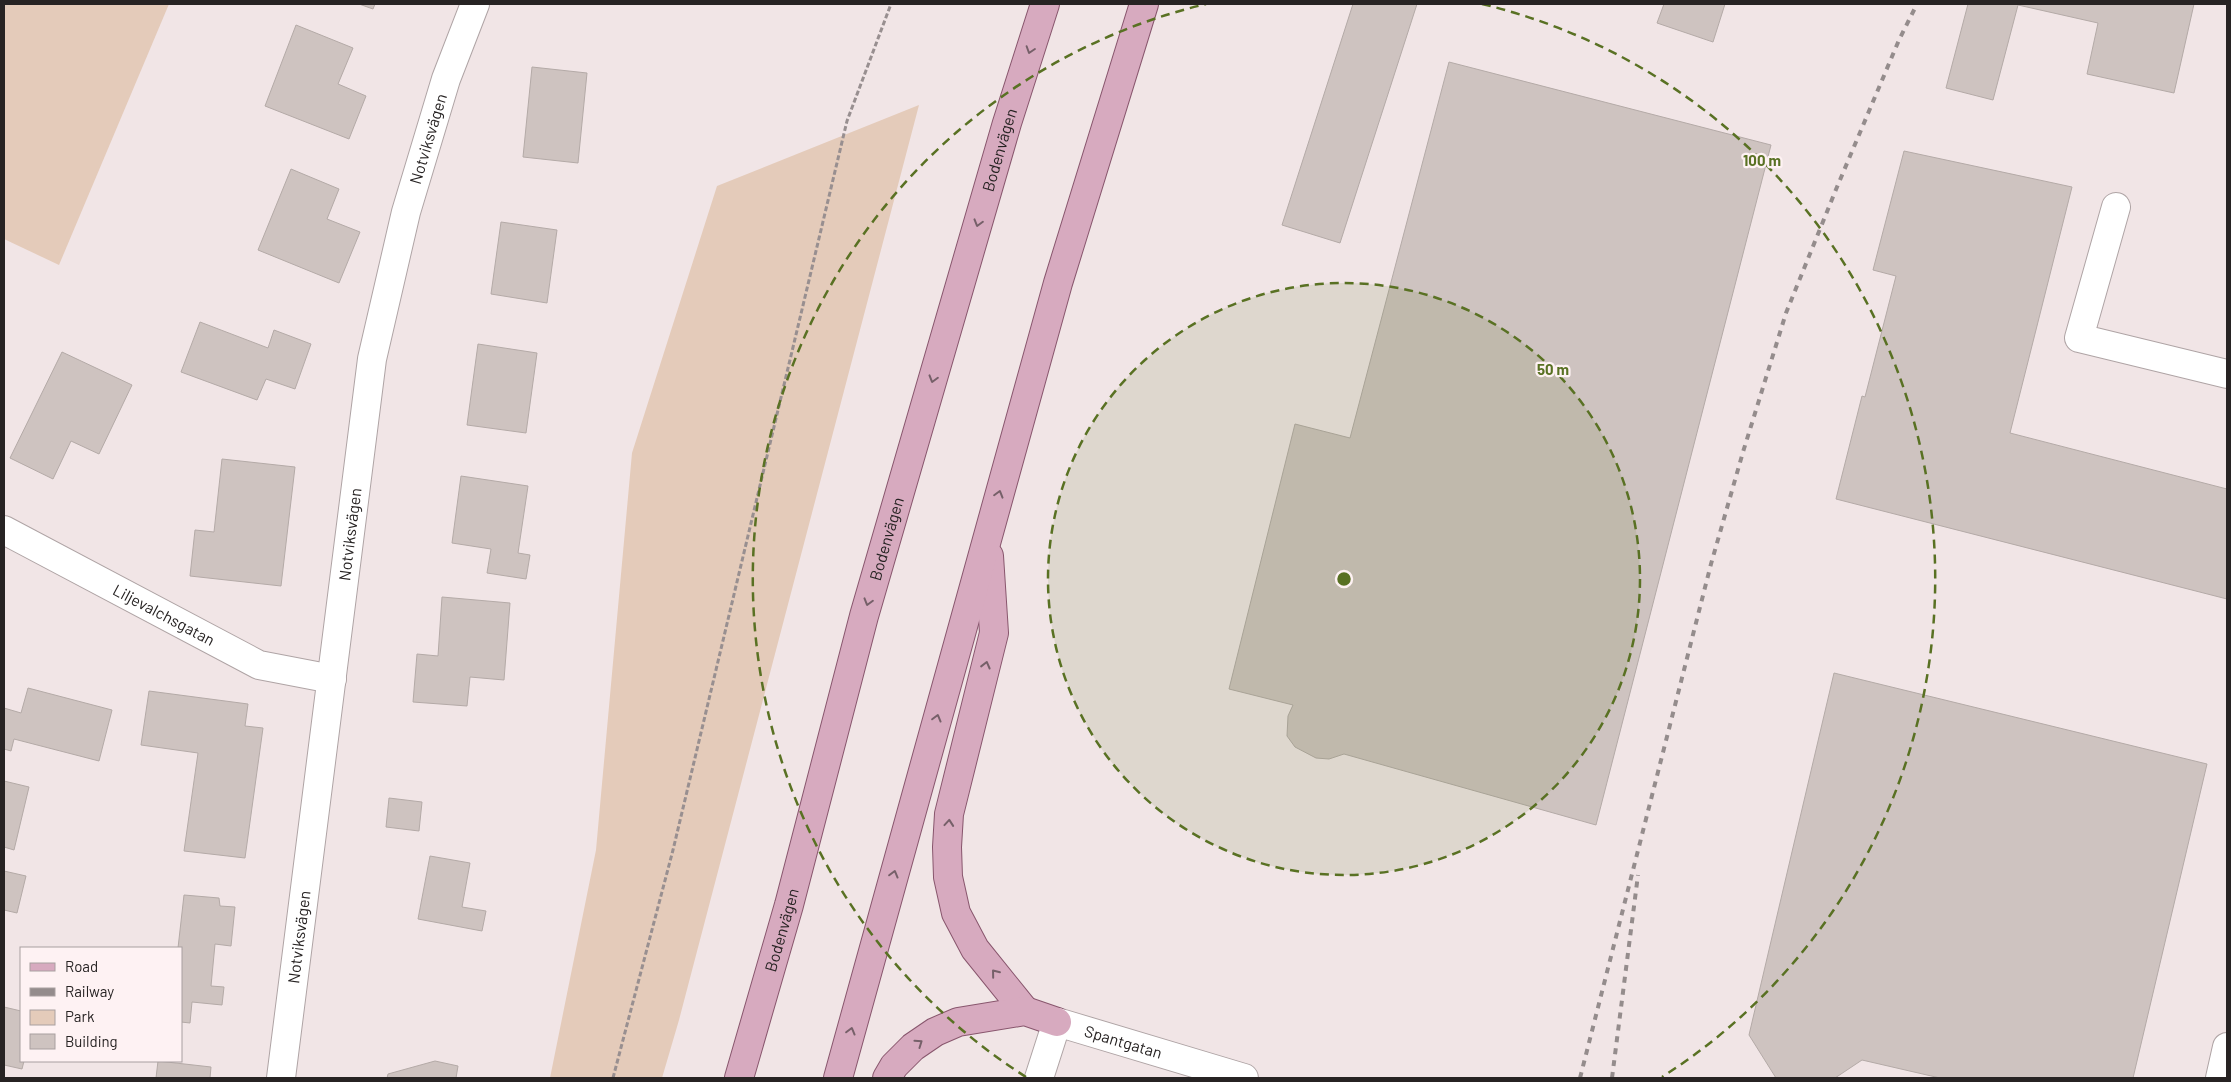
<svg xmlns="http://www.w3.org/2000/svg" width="2231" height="1082" viewBox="0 0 2231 1082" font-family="Barlow,sans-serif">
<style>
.green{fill:#e4cbba}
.building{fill:#cec3c0;stroke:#b4aaa7}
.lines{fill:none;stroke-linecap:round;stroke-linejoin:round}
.minor-casing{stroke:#afa4a5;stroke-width:30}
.major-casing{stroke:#88566d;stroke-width:30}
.path{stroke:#988f90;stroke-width:3;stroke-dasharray:5 2.5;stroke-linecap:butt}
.minor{stroke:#fff;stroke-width:28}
.major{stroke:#d7aabf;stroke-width:28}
.rail{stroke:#948c8c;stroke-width:4;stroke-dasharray:6 6;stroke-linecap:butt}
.oneway{stroke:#766069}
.ring{fill:none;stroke:#597123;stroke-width:2.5;stroke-dasharray:9 6}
.labels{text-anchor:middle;stroke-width:4.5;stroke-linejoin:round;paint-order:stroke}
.street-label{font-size:16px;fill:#272323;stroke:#fef2f3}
.centre{fill:#597123;stroke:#fef2f3;stroke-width:2.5}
.ring-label{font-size:15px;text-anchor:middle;font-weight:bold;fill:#597123;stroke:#fef2f3;stroke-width:4.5;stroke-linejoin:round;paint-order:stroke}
</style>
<rect width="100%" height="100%" fill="#f1e5e6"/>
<g class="green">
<path d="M4,4h165l-110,261 -55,-26z"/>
<path d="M919,105l-240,915 -17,58h-112l46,-228 36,-397 85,-267z"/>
</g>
<g class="building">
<path d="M359,4h16l-2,5z"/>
<path d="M1353,4h64l-77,239 -58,-18z"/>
<path d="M1664,4h61l-12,38 -56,-19z"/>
<path d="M1968,4h226l-20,89 -87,-19 11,-51 -80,-18 -25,95 -47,-12z"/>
<path d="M296,25l57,23 -15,36 28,12 -17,43 -84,-33z"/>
<path d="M1449,62l322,83 -175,680 -252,-71 -15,5 -13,-1 -21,-11 -8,-11 1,-20 5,-11 -64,-16 66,-265 55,14z"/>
<path d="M532,67l55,6 -9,90 -55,-6z"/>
<path d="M1904,151l168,36 -62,246 217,56v110l-391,-100 26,-103 3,1 31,-121 -23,-6z"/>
<path d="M291,169l48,20 -12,30 33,13 -21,51 -81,-33z"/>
<path d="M501,222l56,8 -10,73 -56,-9z"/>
<path d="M200,322l68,26 6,-18 37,14 -16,45 -29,-10 -9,21 -76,-28z"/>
<path d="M478,344l59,9 -11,80 -59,-8z"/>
<path d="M62,352l70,33 -33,69 -28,-13 -18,38 -43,-21z"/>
<path d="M222,459l73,8 -14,119 -91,-10 5,-46 19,2z"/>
<path d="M461,476l67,10 -10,67 12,2 -4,24 -39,-6 4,-24 -39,-6z"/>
<path d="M442,597l68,6 -6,77 -34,-3 -3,29 -54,-4 4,-48 21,2z"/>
<path d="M1834,673l373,91 -74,314h-193l-78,-18 -27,18h-59l-27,-43z"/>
<path d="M28,688l84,22 -13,51 -85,-22 -3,12 -7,-2v-41l17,5z"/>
<path d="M149,691l99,13 -3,22 18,2 -18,130 -61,-7 14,-98 -57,-8z"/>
<path d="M4,781l25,6 -15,63 -10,-3z"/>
<path d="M389,798l33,4 -3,29 -33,-4z"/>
<path d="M430,856l40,7 -8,44 24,4 -4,20 -64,-12z"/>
<path d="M4,871l22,5 -9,37 -13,-3z"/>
<path d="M184,895l35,3 1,8 15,1 -4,39 -16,-2 -4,42 13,1 -2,18 -30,-3 -2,21 -9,-1v-74h-3z"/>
<path d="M4,1007l17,4v50h3l-2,8 -18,-4z"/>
<path d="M158,1061l53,6 -1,11h-54z"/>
<path d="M435,1061l23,5 -2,12h-69l1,-4z"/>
</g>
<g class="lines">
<g class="minor-casing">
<g id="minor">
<path d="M2116,207l-37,131 148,36"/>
<path id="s1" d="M4,530l255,135 73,14"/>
<path id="s2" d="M281,1078l91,-719 34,-147 40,-133 29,-75"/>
<path id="s3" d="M1039,1078l18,-56 187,56"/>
<path d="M2220,1078l7,-31"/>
</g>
</g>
<g class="major-casing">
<g id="major">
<path d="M989,556l5,77 -45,181 -2,33 1,30 8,36 19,36 50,62"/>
<path id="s4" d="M739,1078l50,-173 75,-289 143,-493 38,-119"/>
<path d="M838,1078l220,-795 86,-279"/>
<path d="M887,1078l7,-12 19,-19 22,-15 23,-10 67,-11 32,11"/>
</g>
</g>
<path class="path" d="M613,1078l60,-228 174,-729 44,-117"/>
<use href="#minor" class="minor"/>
<use href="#major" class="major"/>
<g class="rail">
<path d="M1580,1078l131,-514 32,-112 43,-139 51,-126 62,-147 18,-36"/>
<path d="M1612,1078l26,-203"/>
</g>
</g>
<defs><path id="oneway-chevron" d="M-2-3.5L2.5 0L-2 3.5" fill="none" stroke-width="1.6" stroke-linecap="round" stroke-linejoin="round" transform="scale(1.25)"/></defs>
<g class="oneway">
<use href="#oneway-chevron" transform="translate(1030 50) rotate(108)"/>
<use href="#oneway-chevron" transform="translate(978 223) rotate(106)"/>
<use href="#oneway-chevron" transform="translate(933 379) rotate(106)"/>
<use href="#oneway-chevron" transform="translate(999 494) rotate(-74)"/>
<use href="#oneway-chevron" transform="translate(868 602) rotate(106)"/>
<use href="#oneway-chevron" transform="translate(986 665) rotate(-76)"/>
<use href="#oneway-chevron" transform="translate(937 718) rotate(-75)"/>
<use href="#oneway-chevron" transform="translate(949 823) rotate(-85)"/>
<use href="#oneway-chevron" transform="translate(894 874) rotate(-75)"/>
<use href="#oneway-chevron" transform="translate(995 973) rotate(-129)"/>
<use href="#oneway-chevron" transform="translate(851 1031) rotate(-75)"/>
<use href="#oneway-chevron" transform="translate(919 1043) rotate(-35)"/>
</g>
<circle cx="1344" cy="579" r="296" fill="#597123" fill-opacity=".12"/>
<g class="ring">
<circle cx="1344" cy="579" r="296"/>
<path d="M1026 1077A591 591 0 0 1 1206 4M1482 4A591 591 0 0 1 1662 1077"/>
</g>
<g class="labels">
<g class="street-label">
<text dy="6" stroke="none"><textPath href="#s2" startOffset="952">Notviksvägen</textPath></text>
<text dy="6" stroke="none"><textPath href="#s4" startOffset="964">Bodenvägen</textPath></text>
<text dy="6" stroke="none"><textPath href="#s2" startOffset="548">Notviksvägen</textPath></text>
<text dy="6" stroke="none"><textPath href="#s4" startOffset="559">Bodenvägen</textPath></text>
<text dy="6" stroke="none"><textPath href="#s1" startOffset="181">Liljevalchsgatan</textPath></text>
<text dy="6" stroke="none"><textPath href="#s4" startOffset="154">Bodenvägen</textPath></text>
<text dy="6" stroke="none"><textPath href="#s2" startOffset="142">Notviksvägen</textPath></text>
<text dy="6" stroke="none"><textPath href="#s3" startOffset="128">Spantgatan</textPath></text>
</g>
</g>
<circle cx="1344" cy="579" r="8" class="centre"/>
<g class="ring-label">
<text x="1762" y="166">100 m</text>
<text x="1553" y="375">50 m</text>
</g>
<rect width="2231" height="1082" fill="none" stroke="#272323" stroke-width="10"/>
<rect x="20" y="947" width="162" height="115" fill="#fef2f3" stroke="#a89fa0"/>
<rect x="30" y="963" width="25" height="8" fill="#d7aabf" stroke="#a89fa0"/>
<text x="65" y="972" font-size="15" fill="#272323">Road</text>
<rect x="30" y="988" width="25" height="8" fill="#948c8c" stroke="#a89fa0"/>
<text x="65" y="997" font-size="15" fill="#272323">Railway</text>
<rect x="30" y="1010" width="25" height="15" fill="#e4cbba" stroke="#a89fa0"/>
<text x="65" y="1022" font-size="15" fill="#272323">Park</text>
<rect x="30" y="1034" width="25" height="15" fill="#cec3c0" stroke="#a89fa0"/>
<text x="65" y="1047" font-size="15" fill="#272323">Building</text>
</svg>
